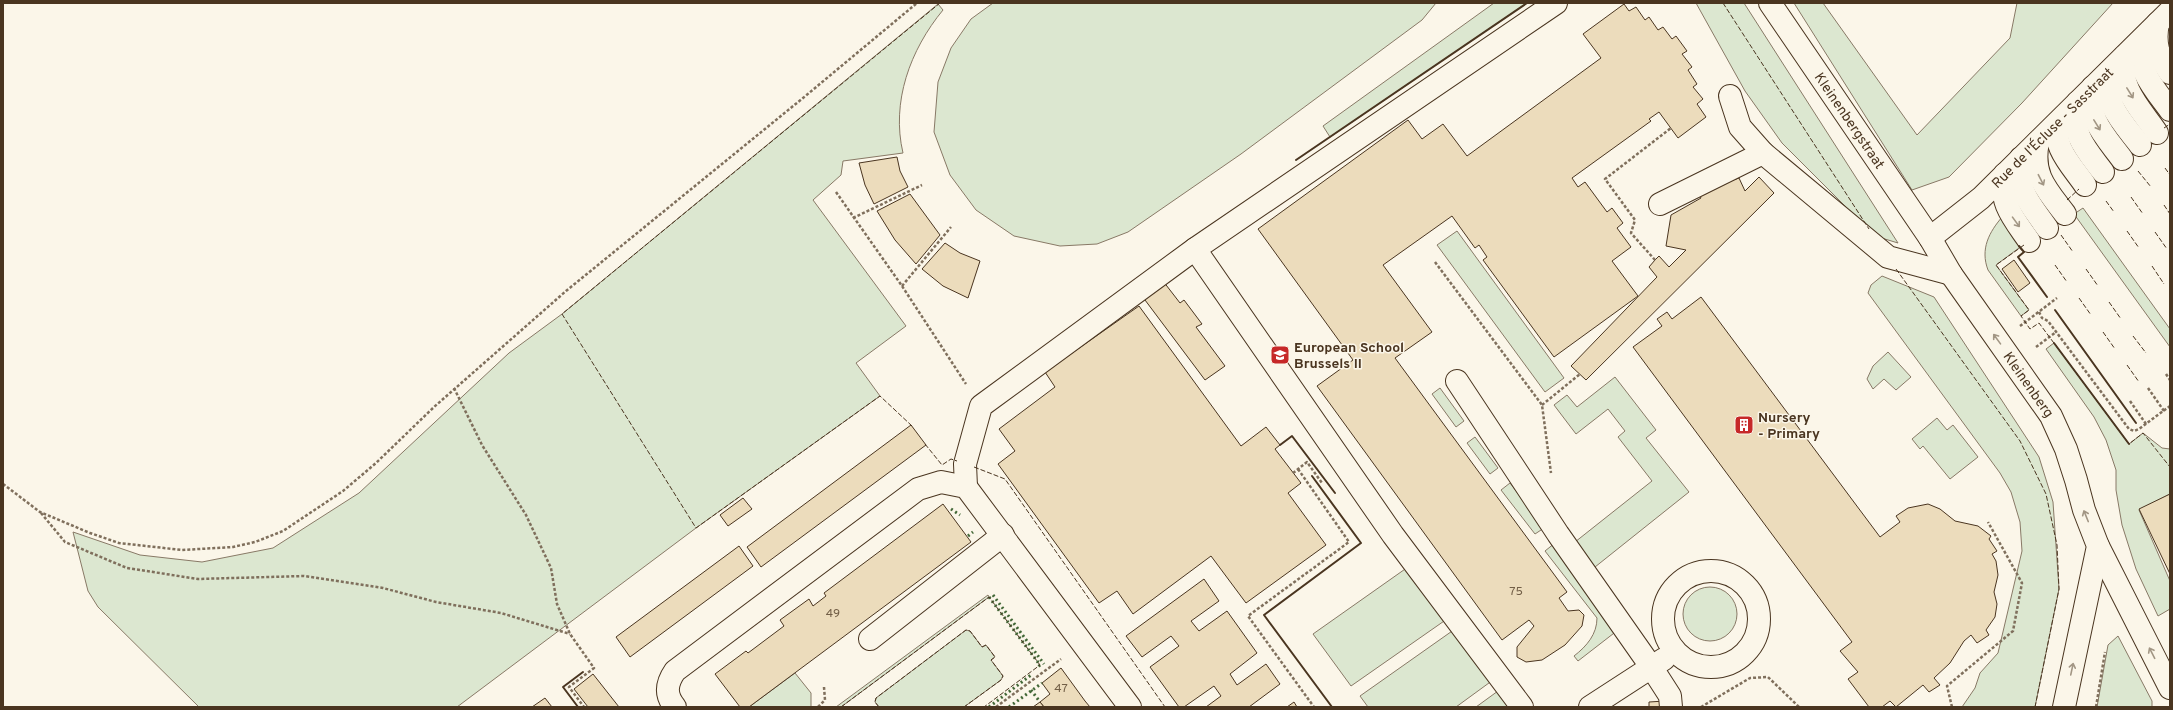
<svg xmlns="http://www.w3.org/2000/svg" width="2173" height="710" viewBox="0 0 2173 710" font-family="Overpass,sans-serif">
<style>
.green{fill:#dce7d0;stroke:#887966}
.building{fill:#ecdcbc;stroke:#4a3520}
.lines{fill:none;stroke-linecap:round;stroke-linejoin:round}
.minor-casing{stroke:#4a3520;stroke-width:24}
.path{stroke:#7f6f5c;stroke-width:2.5;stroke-dasharray:3 2;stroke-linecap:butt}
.minor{stroke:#fbf6e9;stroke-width:22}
.hedge{stroke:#436837;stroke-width:3;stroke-dasharray:2 3;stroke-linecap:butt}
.fence{stroke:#4a3520;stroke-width:1;stroke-dasharray:5 2;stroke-linecap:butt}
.wall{stroke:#4a3520;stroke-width:2}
.oneway{stroke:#a29684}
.labels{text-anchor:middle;stroke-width:3;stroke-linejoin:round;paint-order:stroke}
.number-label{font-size:12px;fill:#725f47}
.street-label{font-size:14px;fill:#4a3520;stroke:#fbf6e9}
.poi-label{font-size:14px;font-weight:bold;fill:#4a3520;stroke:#fbf6e9;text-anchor:start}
</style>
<rect width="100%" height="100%" fill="#fbf6e9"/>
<g class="green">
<path d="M993,3h443l-14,17 -181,134 -113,78 -31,12 -37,2 -46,-10 -38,-26 -26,-35 -16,-43 4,-50 13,-34 20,-29z"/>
<path d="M1494,3h33l-197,134 -7,-11z"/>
<path d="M1696,3h48l154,240 -23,-7 -93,-93 -37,-52z"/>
<path d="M1794,3h29l94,132 93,-97 7,-35h96l-91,100 -73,74 -37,13z"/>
<path d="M938,4l5,6c-33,40 -52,92 -40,143l-60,8 -2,14 -28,25 93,126 -50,37 24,33 -184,132 -239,179h-258l-101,-100 -10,-16 -15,-59 67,23 62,7 71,-14 86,-55 150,-140 53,-39z"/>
<path d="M2083,208l87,121v18l-96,-133z"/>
<path d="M2003,216l20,29 -27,20 33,45 -8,6 -33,-46c-8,-21 1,-38 15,-54z"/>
<path d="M1457,231l107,147 -19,14 -108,-147z"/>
<path d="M1882,276l52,21 105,160 14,45 6,87 -24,118h-73l13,-19 5,-15 18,-20 24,-102 -2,-29 -9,-30 -11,-19 -132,-180 3,-8z"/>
<path d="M2054,343l75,101 14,-11 19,15 8,1v45l-31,16 31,71v28l-12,7 -22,-47 -14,-44 -6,-35v-20l-10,-30 -12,-23 -48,-68z"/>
<path d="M1888,352l23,25 -15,13 -12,-11 -11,10 -6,-10 6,-13z"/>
<path d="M1615,377l41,53 -10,8 43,54 -94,75 -20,-25 77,-61 -34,-44 7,-6 -17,-22 -32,25 -22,-29 13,-10 10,12z"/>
<path d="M1440,388l24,33 -8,6 -24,-33z"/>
<path d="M1937,418l10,12 6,-5 25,32 -28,22 -27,-33 -3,3 -8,-10z"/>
<path d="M1475,437l23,31 -8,6 -23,-31z"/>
<path d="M1510,483l34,45 -9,6 -34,-44z"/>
<path d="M1555,543l63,87 -40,31 -4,-5c13,-10 23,-22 23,-38l-52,-67z"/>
<path d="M1408,567l39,52 -96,67 -38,-52z"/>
<circle cx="1710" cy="614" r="27"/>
<path d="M988,595l1,2 -148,110h-5z"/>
<path d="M1455,629l38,51 -37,27h-88l-8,-11z"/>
<path d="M966,630l4,1 12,16 4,-2 9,12 -4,3 12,16 -2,4 -37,27h-85l-4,-5 1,-4z"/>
<path d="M2118,636l34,65v6h-55l11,-62z"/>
<path d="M795,673l16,20v14h-62z"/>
<path d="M1498,691l12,16h-34z"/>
</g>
<g class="building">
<path d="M1624,4l5,7 7,-4 9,13 4,-3 9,13 5,-3 9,12 4,-3 11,15 -5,3 10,13 -4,3 9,14 -4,3 10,12 -6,5 9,13 -28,21 -19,-26 -10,7 2,2 -79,57 6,9 7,-5 22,30 5,-4 11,15 -6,5 14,19 -19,14 26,35 -84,61 -71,-97 4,-3 -8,-12 -4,3 -23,-32 -69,49 49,67 -37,26 172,234 -8,6 9,13 11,-1 5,5 -2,11 -17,19 -23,15 -16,2 -9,-5v-10l17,-21 -5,-6 -27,20 -185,-254 36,-26 -95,-131 150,-109 14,19 21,-15 24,32 134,-98 -18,-24z"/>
<path d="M897,157l3,14 8,16 -34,17 -9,-19 -6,-22z"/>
<path d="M1759,177l15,16 -188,187 -15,-14 86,-89 -8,-10 6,-7 4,-4 10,11 17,-17 -20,-4 5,-31 30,-17 -3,-6 41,-14 6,13z"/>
<path d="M910,194l30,41 -24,29 -21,-24 -18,-29z"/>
<path d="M945,243l15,10 20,8 -12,37 -25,-12 -21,-17z"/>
<path d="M2014,260l16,23 -12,9 -16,-23z"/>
<path d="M1163,281l17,22 4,-3 18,24 -6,3 29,39 -20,14 -63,-84z"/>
<path d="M1701,297l179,240 20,-15 -4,-6 12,-8 20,-4 12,5 15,12 23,5 13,10 -2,3 8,12 -5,3 4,7 2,14 -4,17 3,12 -2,13 -9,13 3,5 -12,8 -6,-8 -7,6 -14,22 -16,15 6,7 -11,7 -6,-7 -27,22 -6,-6 -8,6h-13l-21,-28 10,-7 -18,-21 12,-9 -219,-295 29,-21 -5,-7 10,-7 5,7z"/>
<path d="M1139,306l102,140 25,-19 14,18 -5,4 26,34 -13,10 38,52 -80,58 -35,-47 -78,58 -16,-23 -18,12 -101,-139 17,-13 -16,-22 56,-42 -10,-15z"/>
<path d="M911,425l15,20 -165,122 -14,-20z"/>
<path d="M2170,494v80l-31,-65z"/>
<path d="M743,498l9,11 -24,17 -8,-11z"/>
<path d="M943,504l28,38 -222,165h-9l-25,-33 31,-23 2,2 36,-27 -4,-6 29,-21 4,7 13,-10 -2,-3z"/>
<path d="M739,546l14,20 -123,91 -14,-20z"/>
<path d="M1204,579l15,22 -28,20 8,10 28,-20 30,42 -27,21 7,11 29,-21 14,20 -31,23h-43l15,-11 -7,-10 -30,21h-5l-29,-40 29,-21 -8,-10 -29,21 -16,-21z"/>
<path d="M1061,668l24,33 5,6h-46l-4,-5 10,-8 -8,-11z"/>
<path d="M593,674l26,33h-31l-14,-18z"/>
<path d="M545,698l7,9h-20z"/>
<path d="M1665,701l1,6h-17v-5z"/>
<path d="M1040,702l4,5h-11z"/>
<path d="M1294,702l3,5h-10z"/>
</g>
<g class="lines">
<g class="minor-casing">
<g id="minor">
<path id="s1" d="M1770,3l160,235 21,36 100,142 15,33 10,31 8,30 14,36 -34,161"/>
<path d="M2158,23c-4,20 0,33 12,50"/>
<path d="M2142,40c-7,29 12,48 28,70"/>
<path d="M2125,56c-8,31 16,53 32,77"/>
<path d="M2110,71c-10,30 14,53 30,74"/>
<path d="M2093,87c-8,30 12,49 29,72"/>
<path d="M1730,96l10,31 23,26"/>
<path d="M2078,102c-8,32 7,46 25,70"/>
<path d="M2060,121c-11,23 13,46 25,64"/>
<path d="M2038,142c-7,33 9,48 27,72"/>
<path d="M2021,158c-5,33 8,44 26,70"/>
<path d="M2005,174c-7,28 9,45 24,67"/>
<path d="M1660,204l103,-51 125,104 63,17"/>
<path id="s2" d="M1930,238l51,-40 189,-187"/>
<path d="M1457,381l101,153 94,134 18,28 1,11"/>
<path d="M966,487l-1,-23 16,-58 214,-157"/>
<path d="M2098,546l72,142"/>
<circle cx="1711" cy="619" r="48"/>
<path d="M870,639l133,-104"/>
<path d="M675,707c-10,-12 -9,-23 0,-36l243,-182 23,-7 25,5 164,220"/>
<path d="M1522,707l-129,-172 -198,-286 361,-246"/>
<path d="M1590,707l74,-48"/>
</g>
</g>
<g class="path">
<path d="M836,192l66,94 64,98"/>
<path d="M853,218l69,-33"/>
<path d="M1655,260l-24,-27 4,-13 -30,-41 66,-51"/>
<path d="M1435,262l107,143 9,68"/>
<path d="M902,286l49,-59"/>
<path d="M2039,312l3,6 6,3 81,108 5,2 5,-2 31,-23"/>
<path d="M2020,326l37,-28"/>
<path d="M2036,347l20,-15"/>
<path d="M2166,374l4,6"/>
<path d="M454,388l28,57 44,70 25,53 6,36 13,30 24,34 -25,19 15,20"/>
<path d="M2148,388l16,23"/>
<path d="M2130,401l16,23"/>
<path d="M1542,405l38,-31"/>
<path d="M1298,469l51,73 -101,74 66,91"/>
<path d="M1293,473l14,-11 15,21"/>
<path d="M3,484l37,28 50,21 29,10 63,7 51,-3 22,-5 28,-11 60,-40 33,-28 58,-56 132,-116 237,-193 114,-95"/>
<path d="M41,513l24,29 62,26 71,11 106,-3 79,12 53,14 65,11 69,21"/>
<path d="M818,707l7,-7 -1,-13"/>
<path d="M996,707l65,-48"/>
<path d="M1701,707l49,-29 18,-1 31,30"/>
<path d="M1952,707l-5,-21 66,-55 9,-48 -34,-61"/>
<path d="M2096,707l9,-55"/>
</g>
<use href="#minor" class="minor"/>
<g class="hedge">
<path d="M951,509l9,6"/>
<path d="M968,536l5,-4"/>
<path d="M993,595l51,69"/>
<path d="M989,597l51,68 -2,2"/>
<path d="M1031,690l9,12"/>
<path d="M989,707l42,-32"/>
<path d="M1009,707l33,-24"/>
</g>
<g class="fence">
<path d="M1723,3l146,226"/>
<path d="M2164,128l6,-4"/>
<path d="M2165,168l5,7"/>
<path d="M2138,171l13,16"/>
<path d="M2131,197l12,17"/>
<path d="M2067,200l12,-11"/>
<path d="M2106,201l8,11"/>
<path d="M2164,205l6,9"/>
<path d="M2127,231l12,17"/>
<path d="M2155,232l12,17"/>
<path d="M2061,235l12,17"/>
<path d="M2024,245l-28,20 33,45 -8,6 9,13 9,-6 90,121 14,-11 27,34"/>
<path d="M2055,265l12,17"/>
<path d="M2152,266l12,18"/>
<path d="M1896,269l124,172 26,53 11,51 2,44 -24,118"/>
<path d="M2086,269l12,17"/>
<path d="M2079,298l12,17"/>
<path d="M2109,302l12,17"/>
<path d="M2103,332l12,17"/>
<path d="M2133,336l13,17"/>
<path d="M2127,365l12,17"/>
<path d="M912,426l-32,-30 -184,132 -134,-214 378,-311"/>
<path d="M925,444l17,21 9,-6 6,2"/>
<path d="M974,467l31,12 160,228"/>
<path d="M841,707l148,-110 51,68 -56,42"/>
<path d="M879,707l-4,-5 1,-4 90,-68 4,1 12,16 4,-2 9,12 -4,3 12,16 -2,4 -37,27"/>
</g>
<g class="wall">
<path d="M1296,160l231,-157"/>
<path d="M2019,246l5,6 -6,5 29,40"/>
<path d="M2055,310l81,113"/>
<path d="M2054,343l75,101"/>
<path d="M1280,445l12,-9 43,57"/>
<path d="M1312,476l49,67 -97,72 68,92"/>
<path d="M578,707l-15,-20 20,-15"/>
</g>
</g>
<defs><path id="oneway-shaft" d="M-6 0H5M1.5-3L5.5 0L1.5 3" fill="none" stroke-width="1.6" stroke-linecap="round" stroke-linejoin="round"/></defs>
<g class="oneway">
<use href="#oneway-shaft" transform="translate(2130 93) rotate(58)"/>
<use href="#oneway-shaft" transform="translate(2097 125) rotate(58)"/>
<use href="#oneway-shaft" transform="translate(2041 180) rotate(63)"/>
<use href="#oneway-shaft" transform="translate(2016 222) rotate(54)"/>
<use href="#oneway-shaft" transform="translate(1997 339) rotate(-126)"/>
<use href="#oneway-shaft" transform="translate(2086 516) rotate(-112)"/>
<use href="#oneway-shaft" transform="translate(2152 653) rotate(-117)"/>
<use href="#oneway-shaft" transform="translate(2072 669) rotate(-78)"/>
</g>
<defs>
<g id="school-square" transform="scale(1)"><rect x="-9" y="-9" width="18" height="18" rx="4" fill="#c62828" stroke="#fbf6e9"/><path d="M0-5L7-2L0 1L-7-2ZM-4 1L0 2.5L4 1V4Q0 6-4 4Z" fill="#fff"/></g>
<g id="building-square" transform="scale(1)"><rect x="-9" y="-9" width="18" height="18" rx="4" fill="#c62828" stroke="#fbf6e9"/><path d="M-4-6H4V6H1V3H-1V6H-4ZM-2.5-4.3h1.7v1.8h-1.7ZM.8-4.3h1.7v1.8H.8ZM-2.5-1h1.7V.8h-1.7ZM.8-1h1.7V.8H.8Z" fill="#fff"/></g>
</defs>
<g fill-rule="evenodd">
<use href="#school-square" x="1280" y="355"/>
<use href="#building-square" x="1744" y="425"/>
</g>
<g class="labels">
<g class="number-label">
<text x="1516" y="595">75</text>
<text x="833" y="617">49</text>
<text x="1061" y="692">47</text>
</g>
<g class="street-label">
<text dy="5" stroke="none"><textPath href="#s1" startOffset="142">Kleinenbergstraat</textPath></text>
<text dy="5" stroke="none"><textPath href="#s2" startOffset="165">Rue de l'Écluse - Sasstraat</textPath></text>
<text dy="5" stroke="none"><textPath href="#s1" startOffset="461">Kleinenberg</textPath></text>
</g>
<g class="poi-label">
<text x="1294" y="352">European School<tspan x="1294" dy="16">Brussels II</tspan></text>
<text x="1758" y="422">Nursery<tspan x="1758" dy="16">- Primary</tspan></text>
</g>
</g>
<rect width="2173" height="710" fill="none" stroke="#4a3520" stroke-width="8"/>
</svg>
